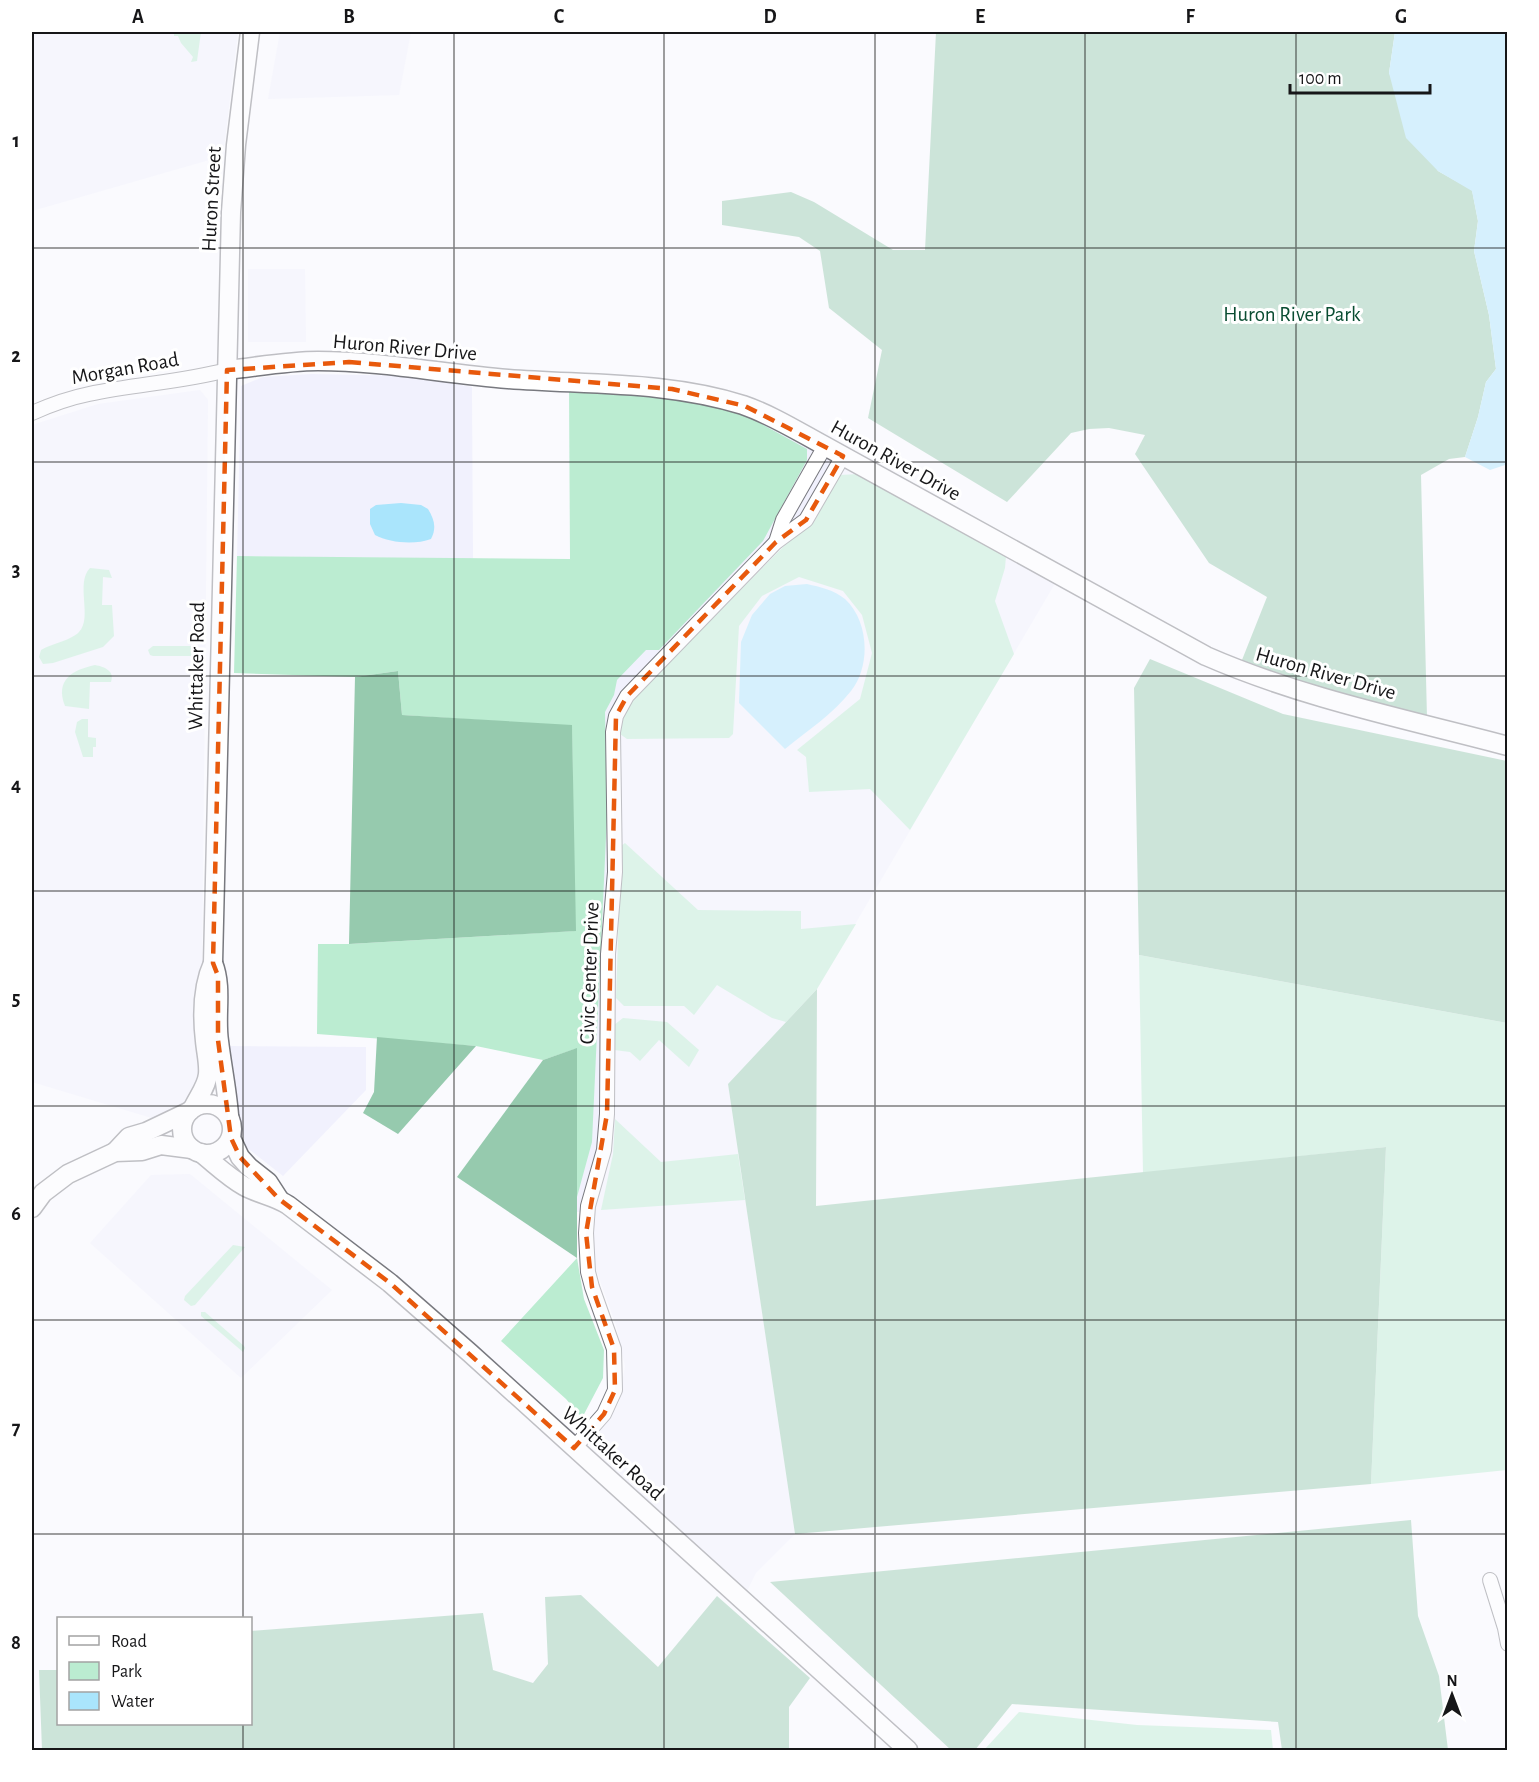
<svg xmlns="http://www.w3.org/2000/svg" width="1539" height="1782" viewBox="0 0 1539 1782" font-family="'Alegreya Sans',sans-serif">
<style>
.built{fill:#f1f1fd}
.green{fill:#bbecd1}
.forest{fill:#96caae}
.water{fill:#aae5fc}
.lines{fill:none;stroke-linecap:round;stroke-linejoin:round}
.minor-casing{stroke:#78797f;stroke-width:16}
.major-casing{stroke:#78797f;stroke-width:21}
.minor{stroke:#fff;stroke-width:14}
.major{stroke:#fff;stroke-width:18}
.marked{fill:none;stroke:#e8590c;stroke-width:4.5;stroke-dasharray:12 8;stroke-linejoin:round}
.grid{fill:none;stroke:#161618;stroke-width:1.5;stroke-opacity:0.55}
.labels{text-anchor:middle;stroke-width:6;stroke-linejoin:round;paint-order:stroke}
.street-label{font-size:21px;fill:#161618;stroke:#fff}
.park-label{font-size:21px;fill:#0a4d32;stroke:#fff}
.neatline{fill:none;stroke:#161618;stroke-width:2}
.grid-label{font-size:20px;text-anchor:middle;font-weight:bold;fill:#161618}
</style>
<rect width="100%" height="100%" fill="#fafafe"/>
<g class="built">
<path d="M32,32h206l-15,124 -191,55z"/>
<path d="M280,32h131l-12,63 -131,4z"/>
<path d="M248,269h57l1,73h-58z"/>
<path d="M311,374l102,2 59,11 1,172 -236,-3 4,-170 22,-9z"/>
<path d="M569,386l95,6 93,25 242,135 42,23 16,5 -240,409 -89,95 67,450 -39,39 -10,20 -55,-50 -102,-99 30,-41 6,-37 -9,-41 -21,-58 -3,-56 -15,1v-164z"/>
<path d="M200,390l8,10 -7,656 3,21 -11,22 -38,20 -123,-37v-657l66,-21z"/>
<path d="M228,1046l138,1v43l-83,86 -37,-29 -11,-47z"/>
<path d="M190,1174l142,116 -91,88 -151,-135 61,-68z"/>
</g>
<g class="green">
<path d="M174,32h27l-4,29 -6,1 2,-5 -12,-14 -3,-7h-4z"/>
<path d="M569,386l104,8 74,22 60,33v11l-44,81 -104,109h-13l-29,30 -3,15 -9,17 2,103 -15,327 -15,55 -2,-148 -32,11 -67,-14 -159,-12 1,-90h31l225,-13 -2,-205 -170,-11 -4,-44 -43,6 -121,-4 3,-117 333,3z"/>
<path d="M859,474l147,82 -1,12 -10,33 19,53 -104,176 -40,-41 -61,3 -3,-35 -9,-7 63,-51 12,-46 -10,-38 -19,-24 -44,-14 -37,19 -23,30 -6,108 -4,4 -102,1 -7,-5 6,-28 158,-160 30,-24 26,-47z"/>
<path d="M90,568l19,2 3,8 -9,-1 -1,28h10l2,31 -11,11 -50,16 -10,1 -4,-7 2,-7c10,-6 31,-10 38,-18 14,-14 -4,-49 11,-64z"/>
<path d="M153,646h40l3,4 -4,6h-39l-3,-1 -2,-5z"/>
<path d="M95,665c10,2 20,6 16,17h-21l-1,27 -24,-3c-10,-26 7,-36 30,-41z"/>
<path d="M82,719h6v18l8,1v9h-3v10h-10l-8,-25 2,-10z"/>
<path d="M625,843l73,67 103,1v18l55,-5 -39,65 -31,33 -14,-4 -55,-33 -23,30 -10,-9h-60l-8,-8 5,-152z"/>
<path d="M1139,955l368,68v447l-136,14 15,-337 -243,26z"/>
<path d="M623,1018l44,4 32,28 -10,17 -30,-27 -19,21 -10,-9 -16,-2v-25z"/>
<path d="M615,1119l46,43 77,-8 7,46 -144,10 12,-56z"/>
<path d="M233,1245l12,2 -50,58 -4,1 -7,-6 1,-4z"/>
<path d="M577,1258l7,41 20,51 -1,28 -21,40 -16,-19 -65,-58z"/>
<path d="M201,1312h4l39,34 1,2 -2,4 -42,-36z"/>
<path d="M1019,1712l118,13 134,5 2,20h-289z"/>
</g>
<g class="forest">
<path d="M936,32h459l-6,41 49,98 34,19 6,31 -4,30 15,64 7,54 -10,13 -8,35 -13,40 -16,2 -28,16 6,242 -187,-52 27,-68 -58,-34 -74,-109 10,-19 -36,-7 -20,1 -18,4 -64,69 -139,-84 14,-68 -53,-42 -9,-57 -21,-14 -77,-12v-24l69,-9 23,10 79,48h32z"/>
<path d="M1150,659l133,55 224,47v262l-368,-68 -5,-267z"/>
<path d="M398,671l4,44 170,10 4,206 -227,13 6,-267z"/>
<path d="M817,989l-1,217 570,-59 -15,337 -576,50 -67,-450z"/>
<path d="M377,1037l99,9 -78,88 -35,-21 11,-21z"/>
<path d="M577,1048v210l-120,-81 86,-117z"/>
<path d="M1411,1520l7,96 21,60 9,74h-166l-4,-28 -266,-18 -37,46h-24l-181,-168z"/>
<path d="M581,1595l77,72 59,-71 93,82 -21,29v43h-747l-3,-80h19v54h192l1,-93 232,-18 10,57 40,13 15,-19 -3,-67z"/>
</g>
<g class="water">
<path d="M1395,32h112l1,432 -18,6 -25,-13 13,-40 8,-35 10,-13 -7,-54 -15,-64 4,-30 -6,-30 -34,-20 -32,-33 -17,-65z"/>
<path d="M401,503l20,2 7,4c6,10 9,19 3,30 -16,6 -41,4 -56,-4l-5,-11v-15l6,-4z"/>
<path d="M807,584c13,3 27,6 38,15 24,22 26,67 6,92 -18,23 -44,40 -66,58l-46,-46 2,-61 11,-27 18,-21 15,-8z"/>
</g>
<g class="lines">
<g class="minor-casing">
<g id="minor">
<path d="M32,413c18,-8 37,-15 57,-19 46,-10 92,-12 138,-24"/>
<path d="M776,542l7,-22 42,-74"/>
<path d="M574,1448l30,-34 11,-24 -1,-41 -22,-62 -4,-15 -2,-39 2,-27 16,-56 3,-36 1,-160 7,-82 -2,-140 3,-16 11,-20 149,-154 30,-22 37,-64"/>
<path d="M1490,1580l15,48 3,16"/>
</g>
</g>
<g class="major-casing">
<g id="major">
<path d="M227,370c29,-3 61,-9 91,-9 63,0 127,13 190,18 79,6 159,2 235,26 29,10 56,27 82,41l381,210c96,42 200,63 302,90"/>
<path d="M213,963c10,25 2,52 6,78 3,25 8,49 10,74"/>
<circle cx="207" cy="1129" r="25"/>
<path d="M193,1108c5,-11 14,-22 15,-34 1,-10 -2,-22 -3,-33 -3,-26 -3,-54 8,-78l18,-751 5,-67 14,-113"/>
<path d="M231,1138l9,19 9,10 19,15 11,17"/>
<path d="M115,1152l14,-15 17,-5 44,-21"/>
<path d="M201,1153c14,11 27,24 43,33 14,8 30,10 44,19l102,78 80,70 438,397"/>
<path d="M32,1208l11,-15 25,-19 47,-22 27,-1 19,-6 31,4"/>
</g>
</g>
<use href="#minor" class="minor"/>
<use href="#major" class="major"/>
</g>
<path d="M0 0H1539V1782H0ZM349,362l323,27 73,17 98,50 -37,64 -30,22 -149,154 -11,20 -9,398 -21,119 6,54 22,62 1,41 -11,24 -30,34 -184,-165 -111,-84 -39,-42 -9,-19 -13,-98v-64l-5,-13 14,-593z" fill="#fafafe" fill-opacity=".55" fill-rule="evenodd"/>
<path class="marked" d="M349,362l323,27 73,17 98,50 -37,64 -30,22 -149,154 -11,20 -9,398 -21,119 6,54 22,62 1,41 -11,24 -30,34 -184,-165 -111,-84 -39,-42 -9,-19 -13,-98v-64l-5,-13 14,-593z"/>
<path class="grid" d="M243,32v1586M454,32v1718M664,32v1718M875,32v1718M1085,32v1718M1296,32v1718M32,248h1476M32,462h1476M32,676h1476M32,891h1476M32,1106h1476M32,1320h1476M32,1534h1476M243,1724v26"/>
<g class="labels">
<g class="street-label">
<text transform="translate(211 199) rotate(-87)" y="7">Huron Street</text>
<text transform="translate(405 347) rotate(5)" y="7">Huron River Drive</text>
<text transform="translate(125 368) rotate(-10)" y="7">Morgan Road</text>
<text transform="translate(896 460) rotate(29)" y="7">Huron River Drive</text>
<text transform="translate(196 666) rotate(-89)" y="7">Whittaker Road</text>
<text transform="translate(1326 673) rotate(16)" y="7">Huron River Drive</text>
<text transform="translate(589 973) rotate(-88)" y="7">Civic Center Drive</text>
<text transform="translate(613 1453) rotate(42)" y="7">Whittaker Road</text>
</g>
<g class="park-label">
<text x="1292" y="321">Huron River Park</text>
</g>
</g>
<rect width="1539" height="1782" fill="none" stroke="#ffffff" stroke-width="66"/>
<rect x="57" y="1617" width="195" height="108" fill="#ffffff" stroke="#a2a2a3" stroke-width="1.5"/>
<rect x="69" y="1636" width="30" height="9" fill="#ffffff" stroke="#a2a2a3" stroke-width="1.5"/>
<text x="111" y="1647" font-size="18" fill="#161618">Road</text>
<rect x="69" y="1662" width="30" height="18" fill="#bbecd1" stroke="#a2a2a3" stroke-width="1.5"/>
<text x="111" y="1677" font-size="18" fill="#161618">Park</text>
<rect x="69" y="1692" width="30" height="18" fill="#aae5fc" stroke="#a2a2a3" stroke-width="1.5"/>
<text x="111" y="1707" font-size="18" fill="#161618">Water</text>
<g transform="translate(1452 1695)" stroke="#ffffff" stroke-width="4.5" paint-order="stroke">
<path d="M0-4.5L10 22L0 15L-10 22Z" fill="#161618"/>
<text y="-9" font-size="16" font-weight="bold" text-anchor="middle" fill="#161618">N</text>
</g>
<path d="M1290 84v9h140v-9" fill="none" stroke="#161618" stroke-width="3"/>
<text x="1299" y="84" font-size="18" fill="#161618" stroke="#ffffff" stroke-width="4.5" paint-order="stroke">100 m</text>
<rect x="33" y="33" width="1473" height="1716" class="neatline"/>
<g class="grid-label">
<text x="138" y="23">A</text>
<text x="349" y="23">B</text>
<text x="559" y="23">C</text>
<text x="770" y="23">D</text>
<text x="980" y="23">E</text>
<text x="1190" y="23">F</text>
<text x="1401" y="23">G</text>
<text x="16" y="147">1</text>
<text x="16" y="362">2</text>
<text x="16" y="576">3</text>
<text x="16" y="791">4</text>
<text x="16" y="1005">5</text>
<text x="16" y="1220">6</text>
<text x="16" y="1434">7</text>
<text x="16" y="1649">8</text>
</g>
</svg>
